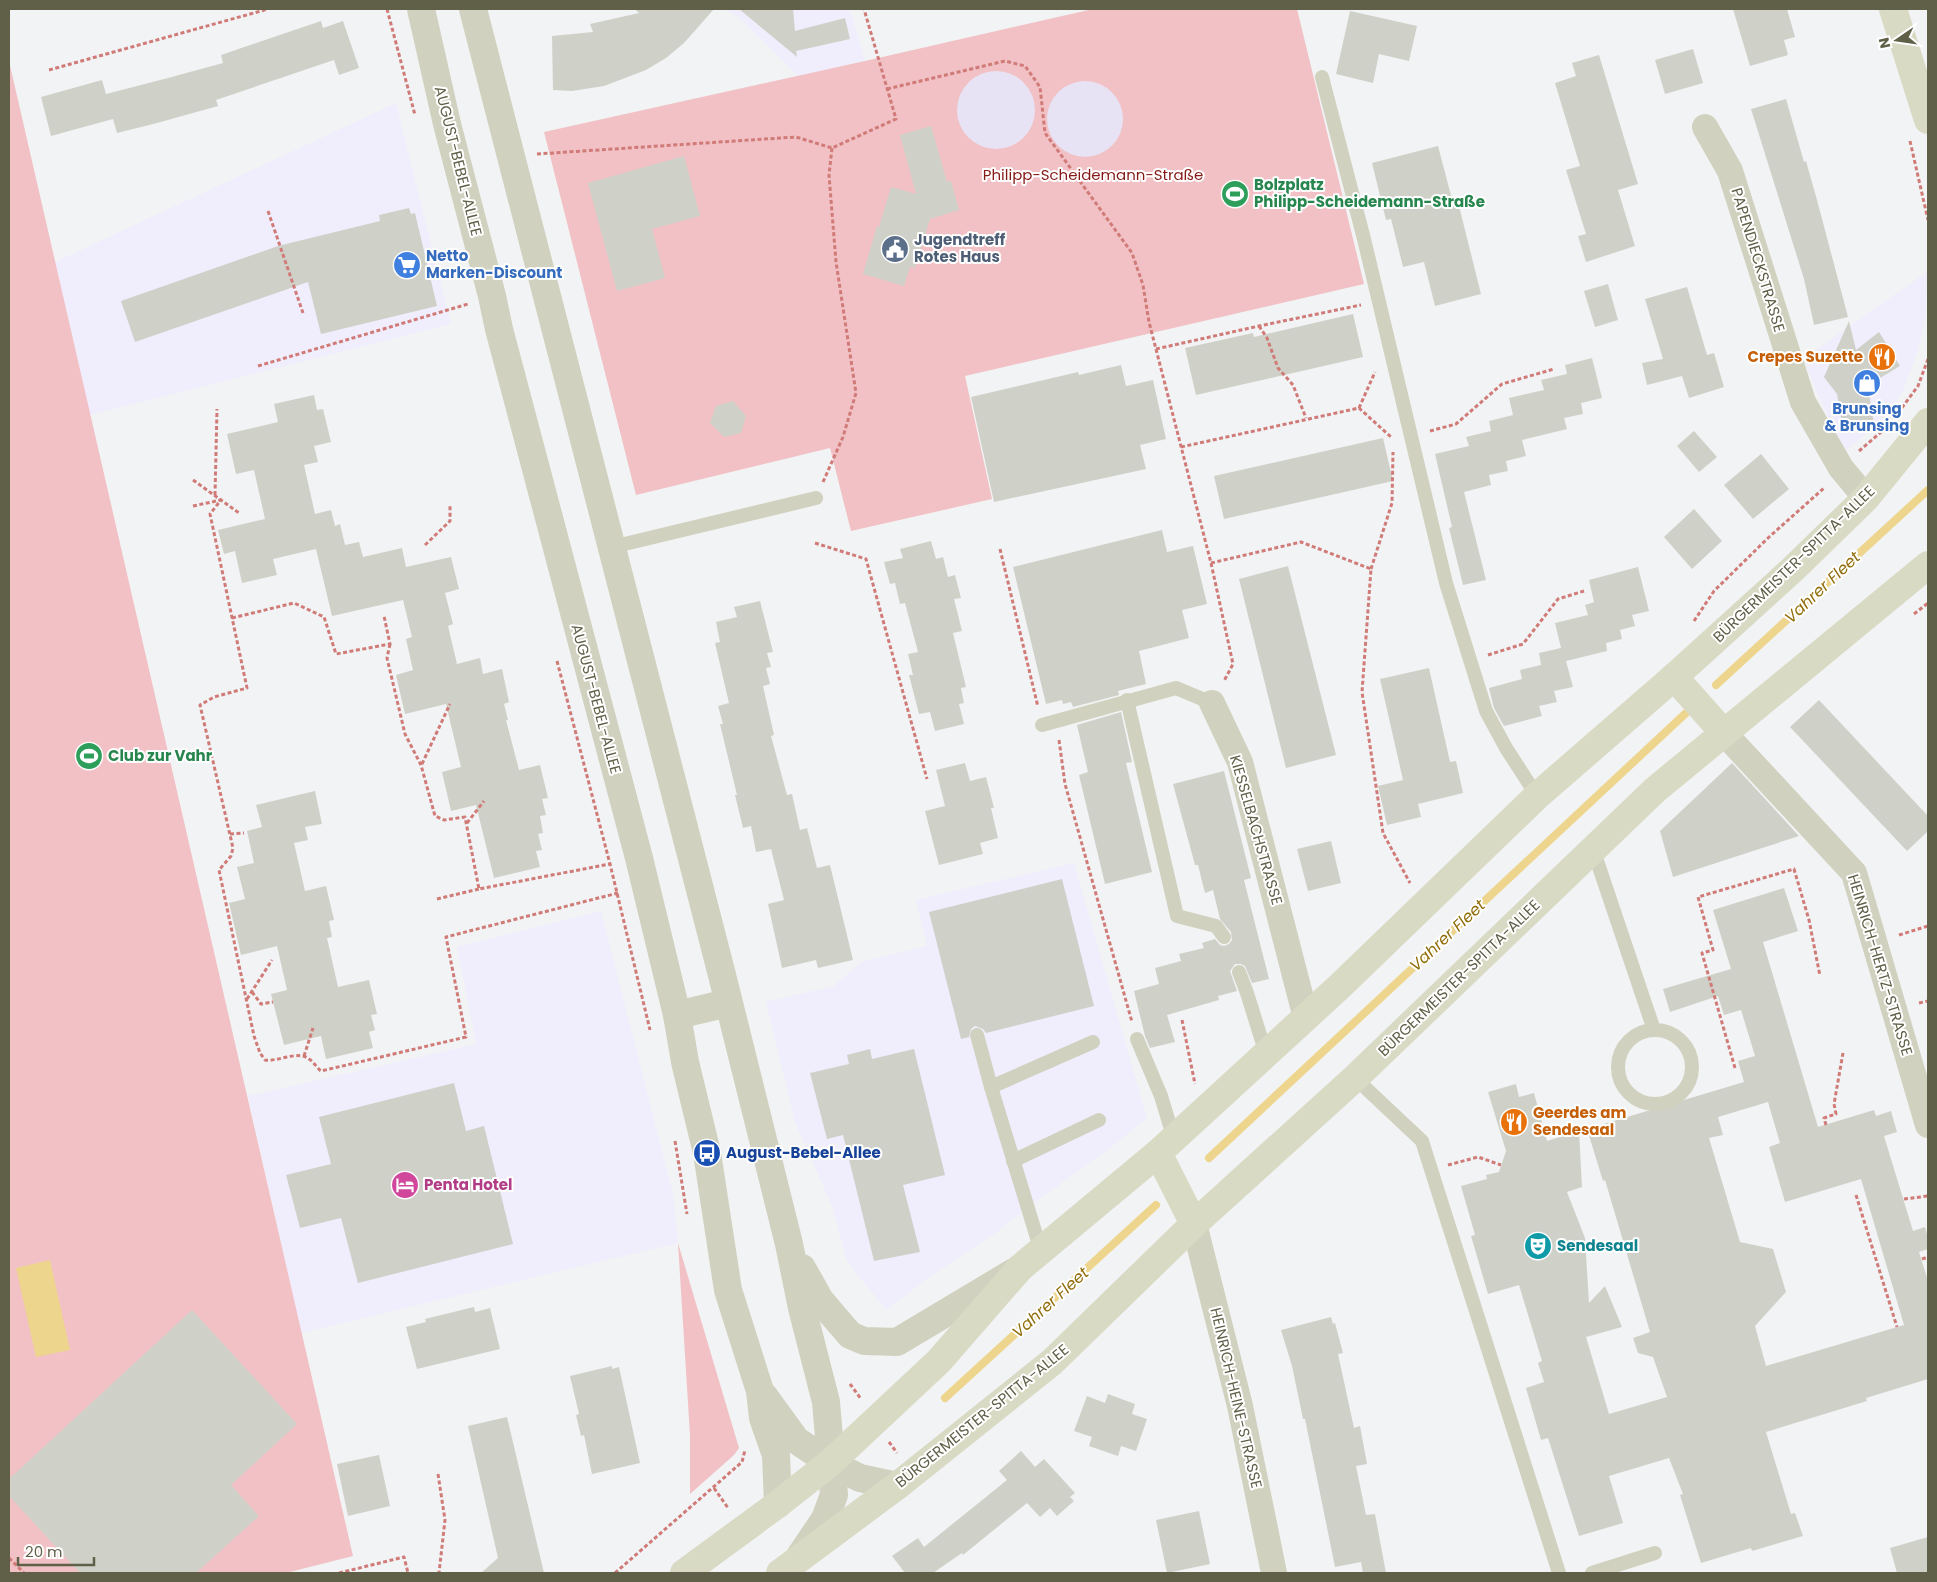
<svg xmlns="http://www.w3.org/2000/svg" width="1937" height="1582" viewBox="0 0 1937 1582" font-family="Poppins,sans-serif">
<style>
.commercial{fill:#f0edfd}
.green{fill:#f1c1c5}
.sand{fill:#e7e3f4}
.water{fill:#eed58d}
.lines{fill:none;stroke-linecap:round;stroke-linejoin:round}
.stream{stroke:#eed58d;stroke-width:8}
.building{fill:#cfd1c9;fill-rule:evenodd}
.path{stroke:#d07b78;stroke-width:3;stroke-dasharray:4 2.5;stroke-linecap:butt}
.service{stroke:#d1d1bf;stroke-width:14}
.minor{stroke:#d1d1bf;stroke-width:26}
.tertiary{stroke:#d1d1bf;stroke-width:28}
.secondary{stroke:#d9dac4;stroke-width:28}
.labels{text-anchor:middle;stroke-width:4;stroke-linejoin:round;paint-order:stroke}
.street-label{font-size:15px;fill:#606049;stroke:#fff}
.park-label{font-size:15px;fill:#841916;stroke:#fff}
.leisure-label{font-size:15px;font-weight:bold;fill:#27864d;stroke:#fff;text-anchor:start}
.service-label{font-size:15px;font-weight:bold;fill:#4e5e75;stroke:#fff;text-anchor:start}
.shop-label{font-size:15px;font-weight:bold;fill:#366cbe;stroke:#fff;text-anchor:start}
.food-label{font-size:15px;font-weight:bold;fill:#c56008;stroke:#fff;text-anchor:end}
.transit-label{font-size:15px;font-weight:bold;fill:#164399;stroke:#fff;text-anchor:start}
.hotel-label{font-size:15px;font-weight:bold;fill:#b23c85;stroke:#fff;text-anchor:start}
.culture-label{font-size:15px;font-weight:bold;fill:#0d838f;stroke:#fff;text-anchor:start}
.water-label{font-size:16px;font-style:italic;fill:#916e0b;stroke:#fff}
</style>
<rect width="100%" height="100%" fill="#f2f3f4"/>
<g class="commercial">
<path d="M725,9h125l15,52 -67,15 -60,-59z"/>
<path d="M396,103l55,221 -361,91 -35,-153z"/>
<path d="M1927,272l-1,40 -8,38 -15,41 -23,32 -37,29 -40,-93z"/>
<path d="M1074,863l73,255 -37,30 -82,59 -31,25 -69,46 -42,32 -39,-49 -15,-55 -37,-84 -29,-120 68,-16 27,-24 66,-16 -11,-46z"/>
<path d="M601,911l72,283 5,49 -377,90 -53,-237 228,-52 -19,-97z"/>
</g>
<g class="green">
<path d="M1093,9h204l67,275 -399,92 27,123 -141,32 -21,-83 -194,47 -92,-363 321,-71z"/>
<path d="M9,61l344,1495 -67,17h-277z"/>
<path d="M678,1243l61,205 -5,7 -44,39v-59z"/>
</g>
<g class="sand">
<circle cx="996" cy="110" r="39"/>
<circle cx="1085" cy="119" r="38"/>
</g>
<path class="water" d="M50,1260l20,90 -34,7 -20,-89z"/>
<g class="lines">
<g class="stream">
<path d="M1716,685l212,-195"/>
<path d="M1209,1158l477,-445"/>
<path d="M945,1398l211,-193"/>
</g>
</g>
<g class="building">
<path d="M635,9h79l-30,34 -18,15 -20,12 -42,16 -32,5 -19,-1 -1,-54 41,-4 -3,-8 49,-11z"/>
<path d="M739,9h54l2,22 50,-13 5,21 -54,12 1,6z"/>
<path d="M1733,9h54l8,28 -11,3 4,15 -38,11z"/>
<path d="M1350,11l67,15 -8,35 -30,-7 -6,29 -37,-9z"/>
<path d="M321,21l2,7 20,-7 16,47 -20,7 -5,-15 -118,40 2,6 -61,17 -40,10 -4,-14 -62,17 -10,-39 61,-17 4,14 62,-16 55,-15 -2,-8z"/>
<path d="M1693,49l10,34 -38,11 -10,-34z"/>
<path d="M1599,55l39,129 -20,6 17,56 -49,16 -8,-26 8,-2 -20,-64 14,-4 -25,-83 21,-7 -4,-13z"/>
<path d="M1786,99l18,63 2,-1 11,39 31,117 -34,8 -10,-46 -53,-170z"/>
<path d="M931,126l16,56 4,-1 8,29 -29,9 -15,49 -5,-1 -6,19 -41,-12 14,-48 2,1 12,-40 25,7 -16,-59z"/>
<path d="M1438,146l15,57 5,-1 23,92 -46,12 -11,-44 -21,5 -12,-48 -5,1 -14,-57z"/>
<path d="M684,156l16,60 -48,13 13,49 -48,13 -29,-108z"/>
<path d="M409,208l2,6 4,-1 22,93 -116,28 -13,-52 -173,60 -14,-41 157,-55 102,-25 -1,-6z"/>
<path d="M1608,284l10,36 -23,7 -11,-36z"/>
<path d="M1687,287l20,68 7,-2 10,34 -35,11 -7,-22 -35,9 -5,-22 21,-4 -18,-60z"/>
<path d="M1353,314l10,43 -167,38 -11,-47 68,-15 1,4z"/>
<path d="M1849,321l7,29 23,-18 21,34 -25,15 -6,11 5,33 -31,5 -6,-36 -13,-17z"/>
<path d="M1592,358l10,40 -21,5 2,11 -19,4 3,11 -45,11 4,16 -20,5 2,10 -19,4 2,10 -27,7 22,88 -23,5 -14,-57 3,-1 -17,-73 34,-8 -3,-9 25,-6 -2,-10 24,-6 -4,-17 35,-8 -3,-10 26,-6 -2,-9z"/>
<path d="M1121,365l5,21 27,-6 13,59 -26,6 6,24 -152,33 -23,-105 107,-25 1,3z"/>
<path d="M314,395l3,15 6,-1 8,33 -17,4 4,16 -14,3 11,49 16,-4 4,16 5,-2 5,21 14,-3 4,15 39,-9 4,19 45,-10 8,32 -14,4 8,31 -5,2 9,38 23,-6 3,16 19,-5 7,33 -5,2 4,16h-2l13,50 21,-5 8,33 -6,1 4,16 -6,1 3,17 -5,1 4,16 -6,1 4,16 -46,11 -18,-73 -25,6 -9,-39 19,-5 -15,-63 -41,10 -9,-39 17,-5 -7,-31 6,-2 -9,-37 -71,16 -16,-67 -43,10 4,16 -35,8 -7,-32 -11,3 -6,-24 47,-11 -11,-49 -18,4 -9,-40 51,-12 -4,-18z"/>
<path d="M733,401l13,15 -5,17 -17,4 -14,-14 6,-17z"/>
<path d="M1694,431l23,26 -18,15 -22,-26z"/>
<path d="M1383,438l10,43 -169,38 -10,-43z"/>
<path d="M1761,454l28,35 -36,30 -29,-34z"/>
<path d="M1694,509l28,32 -30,28 -28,-32z"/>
<path d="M1162,530l5,22 26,-6 14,58 -25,6 7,28 -50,13 7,33 -28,7 1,4 -46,12 -2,-5 -8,2 -1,-4 -16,4 -33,-137z"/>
<path d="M931,541l5,18 7,-2 5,20 7,-2 6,23 -7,1 8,32 -9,2 13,54 -5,1 3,15 -5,1 5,20 -29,7 -5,-19 -11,2 -10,-39h4l-5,-21 10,-2 -13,-49 -5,1 -5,-21 -5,1 -6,-22 19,-4 -3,-9z"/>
<path d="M1288,566l48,189 -50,13 -47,-189z"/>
<path d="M1638,567l11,44 -17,4 3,11 -15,4 2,9 -16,4 1,8 -41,10 7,26 -19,4 3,11 -18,4 3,10 -38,10 -10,-18 -5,-20 33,-9 -2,-9 21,-5 -2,-12 22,-5 -6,-25 33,-8 -3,-10 9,-3 -5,-22z"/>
<path d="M760,601l13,51 -6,1 4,14 -5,1 4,16 -7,2 11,49 -3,1 16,59 5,-1 8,36 7,-2 10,40 13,-3 23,95 -35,8 -2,-8 -34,8 -14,-64 16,-4 -13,-51 -15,3 -5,-26 -8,2 -8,-33h2l-17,-71h3l-5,-18 11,-3 -14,-60 5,-1 -4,-20 21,-5 -3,-10z"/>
<path d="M1429,668l21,94 6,-1 7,32 -45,11 3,13 -34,8 -9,-39 25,-6 -23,-101z"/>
<path d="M1819,700l109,116v15l-21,20 -117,-124z"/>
<path d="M1121,712l11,50 -6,1 26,109 -47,12 -26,-109 9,-3 -11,-47z"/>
<path d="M965,763l5,18 16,-4 8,31h-3l7,30 -18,5 3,11 -44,11 -14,-54 20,-5 -9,-36z"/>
<path d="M1732,763l67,73 -126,41 -13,-46z"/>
<path d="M1224,771l27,107 -7,2 25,99 -17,4 -7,-17 -4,-2h-6l-5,7 7,20 -19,5 1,4 -52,15 8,27 -25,6 -5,-12 -11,-45 25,-7 -4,-16 26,-7 -2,-7 25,-6 -2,-5 13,-4 5,6 4,1 5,-2 3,-4 -1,-8 -11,-13 -7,-29 -8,3 -7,-28h-3l-22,-81z"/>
<path d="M315,791l7,33 -17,3 3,13 -14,3 11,48 21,-5 8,34 -5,1 3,16 -5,1 11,49 31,-7 8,34 -6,1 4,15 -6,2 4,16 -47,11 -5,-23 -37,9 -13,-51 16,-4 -10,-44 -36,9 -12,-52 16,-4 -8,-32 17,-4 -7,-32 15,-4 -6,-22z"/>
<path d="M1331,841l10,42 -33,8 -11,-42z"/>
<path d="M1062,879l32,127 -108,27 -3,-4 -8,-3 -4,3 -2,8 -8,2 -32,-127z"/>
<path d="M1784,888l14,43 -35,11 55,185 56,-17 2,6 15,-5 6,21 -13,4 29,95 12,-4 3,11v11l-9,3 9,29v98l-62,19 1,3 -101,31 25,82 4,-1 8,23 -51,15 -1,-3 -50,15 -21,-68 3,-1 -14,-36 -60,18 14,47 -44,13 -31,-98 -7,2 -15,-52 18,-6 -6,-19 4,-2 -23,-76 -31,9 -17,-58 4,-1 -14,-49 26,-7 -1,-4 13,-3 7,-21 -18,-59 28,-8 3,13 15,-4 13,48 32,-10 3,56 -15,5 18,46 4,65 16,-17 17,41 -36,10 23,77 58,-17 -14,-40 -15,-4 -5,-15 17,-6 -45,-152 -2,1 -16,-52 157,-47 -6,-21 17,-5 -14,-46 -17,5 -6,-19 -48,16 -7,-23 68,-20 -18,-59zM1768,1102l12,41 -11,4 16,55 76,-23 43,146 -138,41 -11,-40 31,-34 -13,-43 -33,-7 -31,-104 14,-3 -5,-18z"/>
<path d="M870,1049l2,10 42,-10 31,126 -42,10 17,67 -46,9 -31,-126 -16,4 -17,-66 39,-9 -2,-9z"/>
<path d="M454,1083l12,48 18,-5 29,118 -155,39 -17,-65 -41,10 -14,-53 45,-11 -12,-47z"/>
<path d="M474,1307l1,5 15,-4 10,41 -83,20 -11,-42 20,-5 -1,-3z"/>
<path d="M192,1310l105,114 -66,61 28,31 -63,57h-116l-71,-77v-17z"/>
<path d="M1331,1317l2,7 2,-1 8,30 -5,1 16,74 6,-2 7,38 -11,2 10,49 9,-1 11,59h-23l-2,-11 -26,5 -30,-148h-2l-11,-53 -11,-36z"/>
<path d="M612,1366v3l7,-2 21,96 -48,11 -8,-39 -3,1 -5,-21 3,-1 -9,-38z"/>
<path d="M1108,1394l27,10 -3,10 15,5 -11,32 -15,-5 -3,10 -29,-10 3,-9 -18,-6 13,-35 18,7z"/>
<path d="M507,1417l37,156h-63l17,-15 -30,-132z"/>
<path d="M1021,1451l14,16 9,-8 31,34 -5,4 4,4 -17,15 -7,-8 -10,9 -13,-14 -64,52 -1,-2 -29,20h-28l-13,-17 26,-18 6,9 83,-67 -8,-9z"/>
<path d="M379,1455l11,51 -42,10 -11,-52z"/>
<path d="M1199,1511l11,53 -43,9 -11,-53z"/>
<path d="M1928,1537v36h-31l-7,-25z"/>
</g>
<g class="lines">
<g class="path">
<path d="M387,9l28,106"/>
<path d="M49,70l219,-61"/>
<path d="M887,89l118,-28 20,5 15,21 5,46 87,120 11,32 6,37 62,241 22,101 -9,17"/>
<path d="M1910,141l18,79"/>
<path d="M537,154l259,-17 36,11 64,-29 -32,-110"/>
<path d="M268,211l35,102"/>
<path d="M1259,326l8,12 11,30 15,17 13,33"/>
<path d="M1156,349l103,-23 102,-21"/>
<path d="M258,366l210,-62"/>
<path d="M1359,408l16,-36"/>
<path d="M1898,413l20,-27 10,-27"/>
<path d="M1430,431l26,-7 46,-40 52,-15"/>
<path d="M1181,447l178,-39 32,29"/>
<path d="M1859,451l28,-24"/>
<path d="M193,480l46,33"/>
<path d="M823,482l20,-45 13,-44 -20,-131 -7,-87 3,-27"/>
<path d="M215,495l2,-86"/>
<path d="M193,506l28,-6 -11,14 37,174 -33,9 -14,8 33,143 -2,8 -12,14 35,166 6,17 5,7c13,2 33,-10 44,-1 5,3 8,9 12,12l145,-34 -20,-100 172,-44"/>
<path d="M815,543l51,16 61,220"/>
<path d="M425,545l25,-24v-15"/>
<path d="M1000,549l38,158"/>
<path d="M1211,563l90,-21 70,27 -9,123 21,141 27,50"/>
<path d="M1371,569l21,-66 1,-51"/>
<path d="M1914,614l14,-11"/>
<path d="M232,618l62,-15 30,14 12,37 54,-10 -6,-28"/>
<path d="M1694,621l20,-30 54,-53 56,-50"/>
<path d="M390,644l-3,14 18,76 16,31 14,51 9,4 21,-3 14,72 131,-25"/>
<path d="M1488,655l35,-11 35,-45 26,-8"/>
<path d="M557,661l53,203 40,166"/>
<path d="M1059,740l6,44 67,238"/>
<path d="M422,764l28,-60"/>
<path d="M467,823l17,-22"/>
<path d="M230,834l14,-1"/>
<path d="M437,899l42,-10"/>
<path d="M1899,935l29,-9"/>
<path d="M252,992l9,12 12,-2"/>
<path d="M247,999l25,-39"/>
<path d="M1919,1003l9,-2"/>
<path d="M1182,1020l13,64"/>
<path d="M304,1056l9,-28"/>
<path d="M1735,1068l-33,-115 11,-3 -15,-53 96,-28 15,51 11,56"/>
<path d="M1826,1125l-2,-7 12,-4 -2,-10 9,-51"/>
<path d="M675,1141l12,73"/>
<path d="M1448,1165l30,-8 23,8"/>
<path d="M1856,1195l41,132"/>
<path d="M1904,1199l24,-3"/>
<path d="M1922,1259l6,-2"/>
<path d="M850,1384l11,15"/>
<path d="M889,1442l8,11"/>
<path d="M438,1474l7,46 -6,53"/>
<path d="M714,1488l14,20"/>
<path d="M9,1558l15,15"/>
<path d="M339,1573l65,-16 4,16"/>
<path d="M615,1573l127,-111 3,-12"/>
</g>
<g class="service">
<path d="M1322,77l42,162 82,344 40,128 20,37 31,48"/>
<path d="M612,547l204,-49"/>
<path d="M1127,700l50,216 39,10 8,11"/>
<path d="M1042,725l134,-37 36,15"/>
<path d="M1593,849l61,181"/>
<path d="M1239,972l8,21 19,61"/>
<circle cx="1655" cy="1067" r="37"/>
<path d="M977,1035l14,52"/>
<path d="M1137,1039l24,57 13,43"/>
<path d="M1355,1078l67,63 137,432"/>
<path d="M1013,1161l86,-41"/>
<path d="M1041,1251l-50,-164 102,-45"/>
<path d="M1592,1573l63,-20"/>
</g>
<g class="minor">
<path d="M1705,127l25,44 73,231 38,66 25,30"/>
<path d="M1212,703l28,59 66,256"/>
<path d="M1724,733l130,140 74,252"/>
<path d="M1194,1224l46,182 34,167"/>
</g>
<g class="tertiary">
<path d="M421,9l26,115 45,172 7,33 140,529 38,157 8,47 22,91 21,137 32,101 3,27 13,37 2,49"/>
<path d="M473,9l249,966 67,269 13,64 24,94 8,93 -9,24 -25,37"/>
<path d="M677,1015l51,-12"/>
<path d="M802,1268l18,32 30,35 14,6 33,1 117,-70"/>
<path d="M764,1396l32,44 34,23 30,15 37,8"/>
</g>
<g class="secondary">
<path d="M1893,9l35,111"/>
<path d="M1674,677l50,56"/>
<path d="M1158,1153l36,71"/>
<path d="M684,1573l94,-69 52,-41 109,-102 81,-93 138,-115 182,-167 197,-190 137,-119 118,-107 74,-72 62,-76"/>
<path d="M780,1573l117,-87 155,-124 142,-138 161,-146 300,-288 273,-225"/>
</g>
</g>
<defs>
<g id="stadium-disc" transform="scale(1.4375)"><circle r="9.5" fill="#2e9e5b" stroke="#fff"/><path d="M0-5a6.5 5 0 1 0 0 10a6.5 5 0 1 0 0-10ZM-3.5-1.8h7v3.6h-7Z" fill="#fff"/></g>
<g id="civic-disc" transform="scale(1.4375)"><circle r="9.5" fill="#5c6f8a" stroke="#fff"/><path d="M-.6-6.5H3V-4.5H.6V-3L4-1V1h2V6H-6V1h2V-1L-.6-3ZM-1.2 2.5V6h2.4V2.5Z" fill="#fff"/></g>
<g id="supermarket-disc" transform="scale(1.4375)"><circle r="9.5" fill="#3f7fe0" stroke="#fff"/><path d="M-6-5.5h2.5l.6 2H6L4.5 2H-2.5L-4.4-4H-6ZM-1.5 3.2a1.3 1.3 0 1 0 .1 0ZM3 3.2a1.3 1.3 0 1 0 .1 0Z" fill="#fff"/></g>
<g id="restaurant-disc" transform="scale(1.4375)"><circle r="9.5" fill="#e8710a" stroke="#fff"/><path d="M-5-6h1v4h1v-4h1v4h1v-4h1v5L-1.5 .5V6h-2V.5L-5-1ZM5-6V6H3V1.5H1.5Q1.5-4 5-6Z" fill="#fff"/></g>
<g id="shop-disc" transform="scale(1.4375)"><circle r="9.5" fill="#3f7fe0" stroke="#fff"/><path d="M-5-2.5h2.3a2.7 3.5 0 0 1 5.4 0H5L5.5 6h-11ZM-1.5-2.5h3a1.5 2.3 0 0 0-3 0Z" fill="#fff"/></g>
<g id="bus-disc" transform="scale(1.4375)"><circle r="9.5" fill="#1a4fb4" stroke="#fff"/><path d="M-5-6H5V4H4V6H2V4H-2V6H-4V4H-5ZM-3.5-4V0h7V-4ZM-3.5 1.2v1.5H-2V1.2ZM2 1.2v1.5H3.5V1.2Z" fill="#fff"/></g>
<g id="hotel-disc" transform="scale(1.4375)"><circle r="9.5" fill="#d1479c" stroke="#fff"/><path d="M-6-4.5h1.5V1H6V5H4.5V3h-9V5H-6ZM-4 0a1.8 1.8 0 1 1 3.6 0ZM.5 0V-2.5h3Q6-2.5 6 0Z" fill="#fff"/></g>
<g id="theatre-disc" transform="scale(1.4375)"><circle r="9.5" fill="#0f9aa8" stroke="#fff"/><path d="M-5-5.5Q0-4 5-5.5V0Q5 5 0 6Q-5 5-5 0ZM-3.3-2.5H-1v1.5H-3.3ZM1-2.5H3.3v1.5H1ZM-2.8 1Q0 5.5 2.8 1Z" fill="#fff"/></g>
</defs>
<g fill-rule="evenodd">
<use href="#stadium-disc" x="1235" y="194"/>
<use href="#civic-disc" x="895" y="249"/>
<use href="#supermarket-disc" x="407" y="265"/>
<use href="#restaurant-disc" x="1882" y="357"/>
<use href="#shop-disc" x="1867" y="383"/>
<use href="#stadium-disc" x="89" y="756"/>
<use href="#restaurant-disc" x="1514" y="1122"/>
<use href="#bus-disc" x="707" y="1153"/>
<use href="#hotel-disc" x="405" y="1185"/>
<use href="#theatre-disc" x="1538" y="1246"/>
</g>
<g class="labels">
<g class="street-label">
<text transform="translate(458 161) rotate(76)" y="5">AUGUST-BEBEL-ALLEE</text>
<text transform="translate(1758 260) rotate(73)" y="5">PAPENDIECKSTRASSE</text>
<text transform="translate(1794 564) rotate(-44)" y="5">BÜRGERMEISTER-SPITTA-ALLEE</text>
<text transform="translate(596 699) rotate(75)" y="5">AUGUST-BEBEL-ALLEE</text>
<text transform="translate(1256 830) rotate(74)" y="5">KIESSELBACHSTRASSE</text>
<text transform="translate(1880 965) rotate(73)" y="5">HEINRICH-HERTZ-STRASSE</text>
<text transform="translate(1459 978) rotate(-44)" y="5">BÜRGERMEISTER-SPITTA-ALLEE</text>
<text transform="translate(1236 1398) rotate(77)" y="5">HEINRICH-HEINE-STRASSE</text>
<text transform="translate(982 1416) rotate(-39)" y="5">BÜRGERMEISTER-SPITTA-ALLEE</text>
</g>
<g class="park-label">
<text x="1093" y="180">Philipp-Scheidemann-Straße</text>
</g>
<g class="leisure-label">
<text x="1254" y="190">Bolzplatz<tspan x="1254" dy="17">Philipp-Scheidemann-Straße</tspan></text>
<text x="108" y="761">Club zur Vahr</text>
</g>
<g class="service-label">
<text x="914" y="245">Jugendtreff<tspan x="914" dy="17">Rotes Haus</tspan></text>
</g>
<g class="shop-label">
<text x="426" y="261">Netto<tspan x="426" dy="17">Marken-Discount</tspan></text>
<text x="1867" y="414" text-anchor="middle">Brunsing<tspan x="1867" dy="17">&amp; Brunsing</tspan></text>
</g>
<g class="food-label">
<text x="1863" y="362">Crepes Suzette</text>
<text x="1533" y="1118" text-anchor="start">Geerdes am<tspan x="1533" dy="17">Sendesaal</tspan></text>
</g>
<g class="transit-label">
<text x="726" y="1158">August-Bebel-Allee</text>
</g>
<g class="hotel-label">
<text x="424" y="1190">Penta Hotel</text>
</g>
<g class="culture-label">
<text x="1557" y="1251">Sendesaal</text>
</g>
<g class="water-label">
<text transform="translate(1822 587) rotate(-43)" y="6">Vahrer Fleet</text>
<text transform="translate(1447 935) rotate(-43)" y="6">Vahrer Fleet</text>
<text transform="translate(1050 1302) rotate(-42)" y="6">Vahrer Fleet</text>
</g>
</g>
<rect width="1937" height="1582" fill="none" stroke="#606049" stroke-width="20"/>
<g transform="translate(1897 40) rotate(257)" stroke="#ffffff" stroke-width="4" paint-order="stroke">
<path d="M0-4L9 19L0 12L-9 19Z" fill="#606049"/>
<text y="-8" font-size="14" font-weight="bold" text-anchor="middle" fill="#606049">N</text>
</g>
<path d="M18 1557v8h76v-8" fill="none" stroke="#606049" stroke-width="2.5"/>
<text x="25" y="1557" font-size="15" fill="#606049" stroke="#ffffff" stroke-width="4" paint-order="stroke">20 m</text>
</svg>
